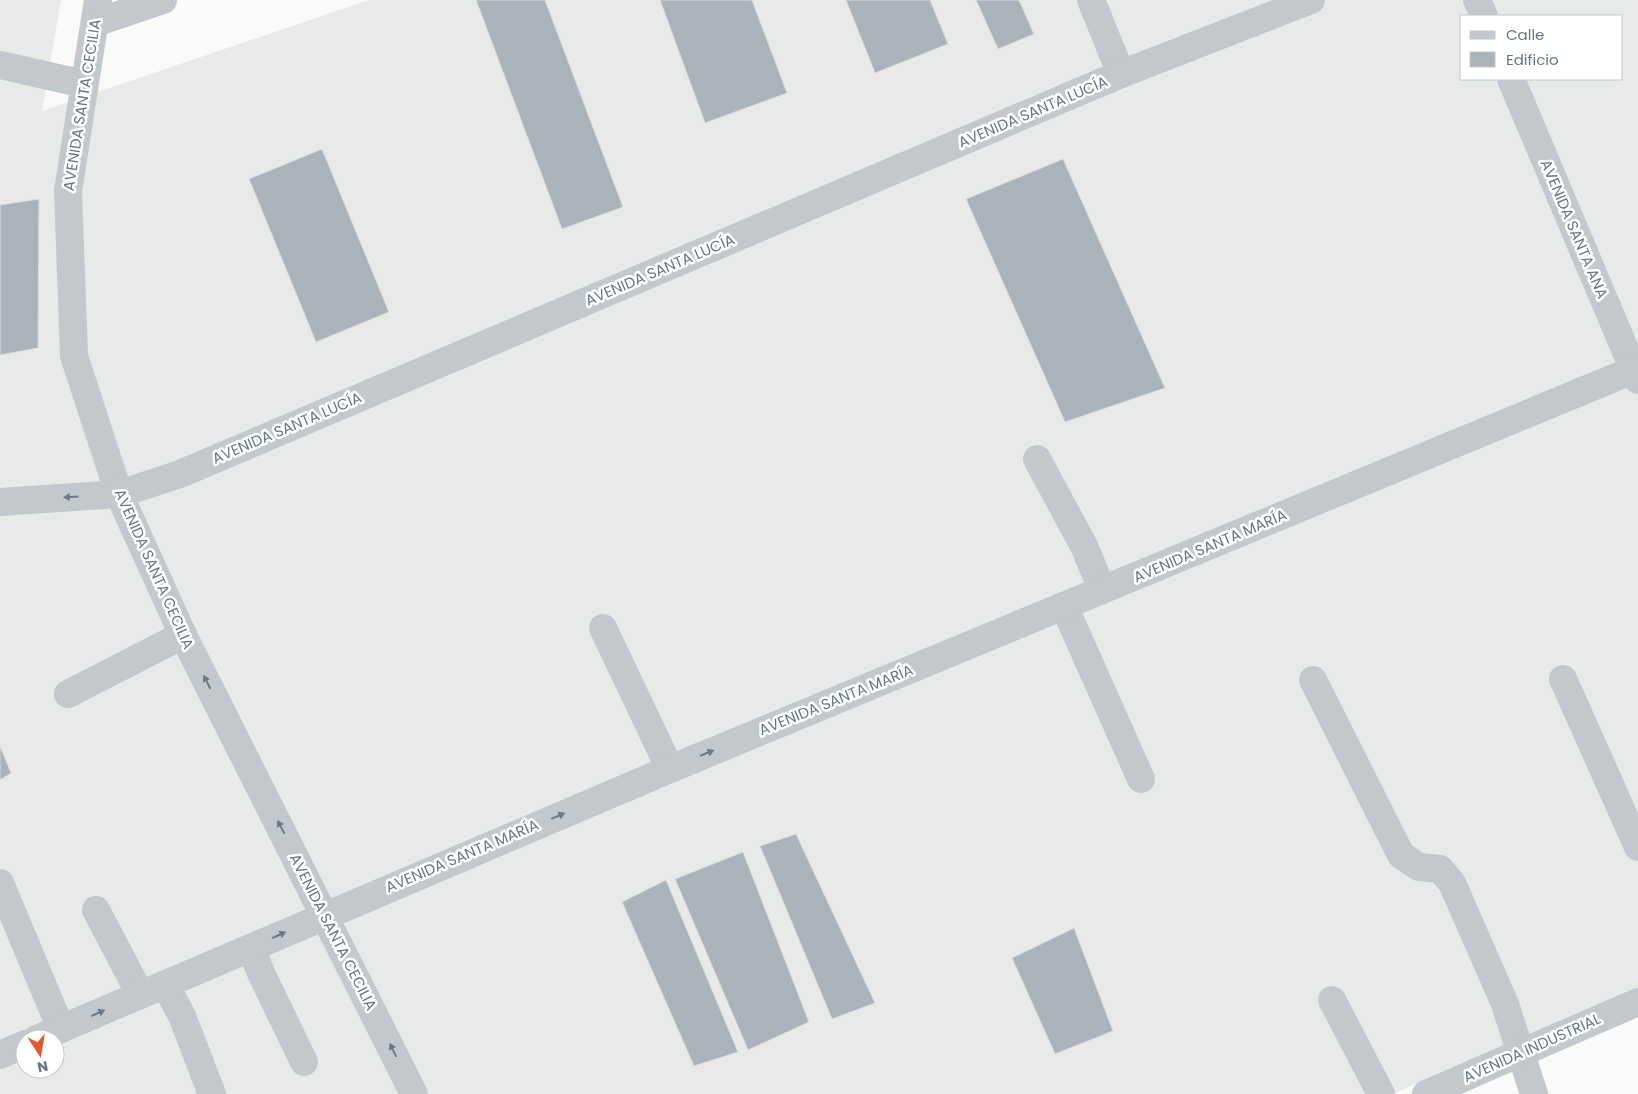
<svg xmlns="http://www.w3.org/2000/svg" width="1638" height="1094" viewBox="0 0 1638 1094" font-family="Poppins,sans-serif">
<style>
.built{fill:#e8e9e9;fill-rule:evenodd}
.building{fill:#aab3b9;stroke:#dcdcda}
.lines{fill:none;stroke-linecap:round;stroke-linejoin:round}
.minor{stroke:#c3c8cc;stroke-width:28}
.oneway{fill:#6a7a87}
.labels{text-anchor:middle;stroke-width:5;stroke-linejoin:round;paint-order:stroke}
.street-label{font-size:15px;fill:#657683;stroke:#fff}
</style>
<rect width="100%" height="100%" fill="#fafaf8"/>
<path class="built" d="M0,0h61l-19,111 327,-111h1269v988l-246,106h-1392zM1462,16h160v63h-160zM25,1039h30v30h-30z"/>
<g class="building">
<path d="M476,0h69l78,207 -61,22z"/>
<path d="M660,0h92l35,93 -82,30z"/>
<path d="M846,0h84l18,44 -73,29z"/>
<path d="M976,0h43l15,34 -36,15z"/>
<path d="M322,149l67,163 -73,30 -67,-163z"/>
<path d="M1063,159l102,229 -100,34 -99,-223z"/>
<path d="M39,199l-1,149 -38,7v-150z"/>
<path d="M0,746l11,27 -11,7z"/>
<path d="M796,834l79,169 -43,16 -72,-173z"/>
<path d="M743,852l66,170 -61,28 -73,-171z"/>
<path d="M666,880l72,172 -44,14 -72,-164z"/>
<path d="M1074,928l39,103 -58,23 -43,-96z"/>
</g>
<g class="lines">
<g class="minor">
<path d="M98,0l-30,191 6,165 45,138 64,141 231,459"/>
<path d="M1091,0l30,74"/>
<path d="M1477,0l7,16"/>
<path d="M95,23l68,-23"/>
<path d="M0,65l84,19"/>
<path d="M1511,79l127,301"/>
<path d="M1037,459l48,89 17,42"/>
<path d="M0,502l119,-8 61,-20 941,-400 190,-74"/>
<path d="M1064,606l77,173"/>
<path d="M603,628l67,141"/>
<path d="M1563,679l75,168"/>
<path d="M1313,680l88,175 18,12 21,2 12,14 53,121 29,90"/>
<path d="M68,694l115,-59"/>
<path d="M0,883l61,146"/>
<path d="M96,910l44,84"/>
<path d="M251,948l10,25 43,89"/>
<path d="M165,984l17,32 30,78"/>
<path d="M1332,1000l49,94"/>
<path d="M37,1039l633,-270 968,-401"/>
<path d="M0,1055l25,-11"/>
<path d="M1426,1094l212,-92"/>
</g>
</g>
<defs><path id="oneway-solid" d="M-6-.8H1V-3.2L6.5 0L1 3.2V.8H-6Z" transform="scale(1.25)"/></defs>
<g class="oneway">
<use href="#oneway-solid" transform="translate(71 497) rotate(176)"/>
<use href="#oneway-solid" transform="translate(207 682) rotate(-117)"/>
<use href="#oneway-solid" transform="translate(707 753) rotate(-22)"/>
<use href="#oneway-solid" transform="translate(558 816) rotate(-23)"/>
<use href="#oneway-solid" transform="translate(281 827) rotate(-117)"/>
<use href="#oneway-solid" transform="translate(279 935) rotate(-24)"/>
<use href="#oneway-solid" transform="translate(98 1013) rotate(-24)"/>
<use href="#oneway-solid" transform="translate(393 1050) rotate(-116)"/>
</g>
<g class="labels">
<g class="street-label">
<text transform="translate(82 105) rotate(-81)" y="5">AVENIDA SANTA CECILIA</text>
<text transform="translate(1033 112) rotate(-23)" y="5">AVENIDA SANTA LUCÍA</text>
<text transform="translate(1574 229) rotate(67)" y="5">AVENIDA SANTA ANA</text>
<text transform="translate(660 270) rotate(-23)" y="5">AVENIDA SANTA LUCÍA</text>
<text transform="translate(287 428) rotate(-23)" y="5">AVENIDA SANTA LUCÍA</text>
<text transform="translate(1210 546) rotate(-23)" y="5">AVENIDA SANTA MARÍA</text>
<text transform="translate(154 569) rotate(66)" y="5">AVENIDA SANTA CECILIA</text>
<text transform="translate(836 700) rotate(-22)" y="5">AVENIDA SANTA MARÍA</text>
<text transform="translate(462 856) rotate(-23)" y="5">AVENIDA SANTA MARÍA</text>
<text transform="translate(333 932) rotate(63)" y="5">AVENIDA SANTA CECILIA</text>
<text transform="translate(1532 1048) rotate(-24)" y="5">AVENIDA INDUSTRIAL</text>
</g>
</g>
<rect x="1460" y="15" width="162" height="65" fill="#ffffff" stroke="#c1c8cd"/>
<rect x="1470" y="31" width="25" height="8" fill="#c3c8cc" stroke="#c1c8cd"/>
<text x="1506" y="40" font-size="15" fill="#657683">Calle</text>
<rect x="1470" y="52" width="25" height="15" fill="#aab3b9" stroke="#c1c8cd"/>
<text x="1506" y="65" font-size="15" fill="#657683">Edificio</text>
<g transform="translate(40 1054) rotate(168)"><circle r="24" fill="#ffffff" stroke="#c1c8cd"/>
<path d="M0-4L9 19L0 12L-9 19Z" fill="#e4572e"/>
<text y="-8" font-size="14" font-weight="bold" text-anchor="middle" fill="#657683">N</text>
</g>
</svg>
